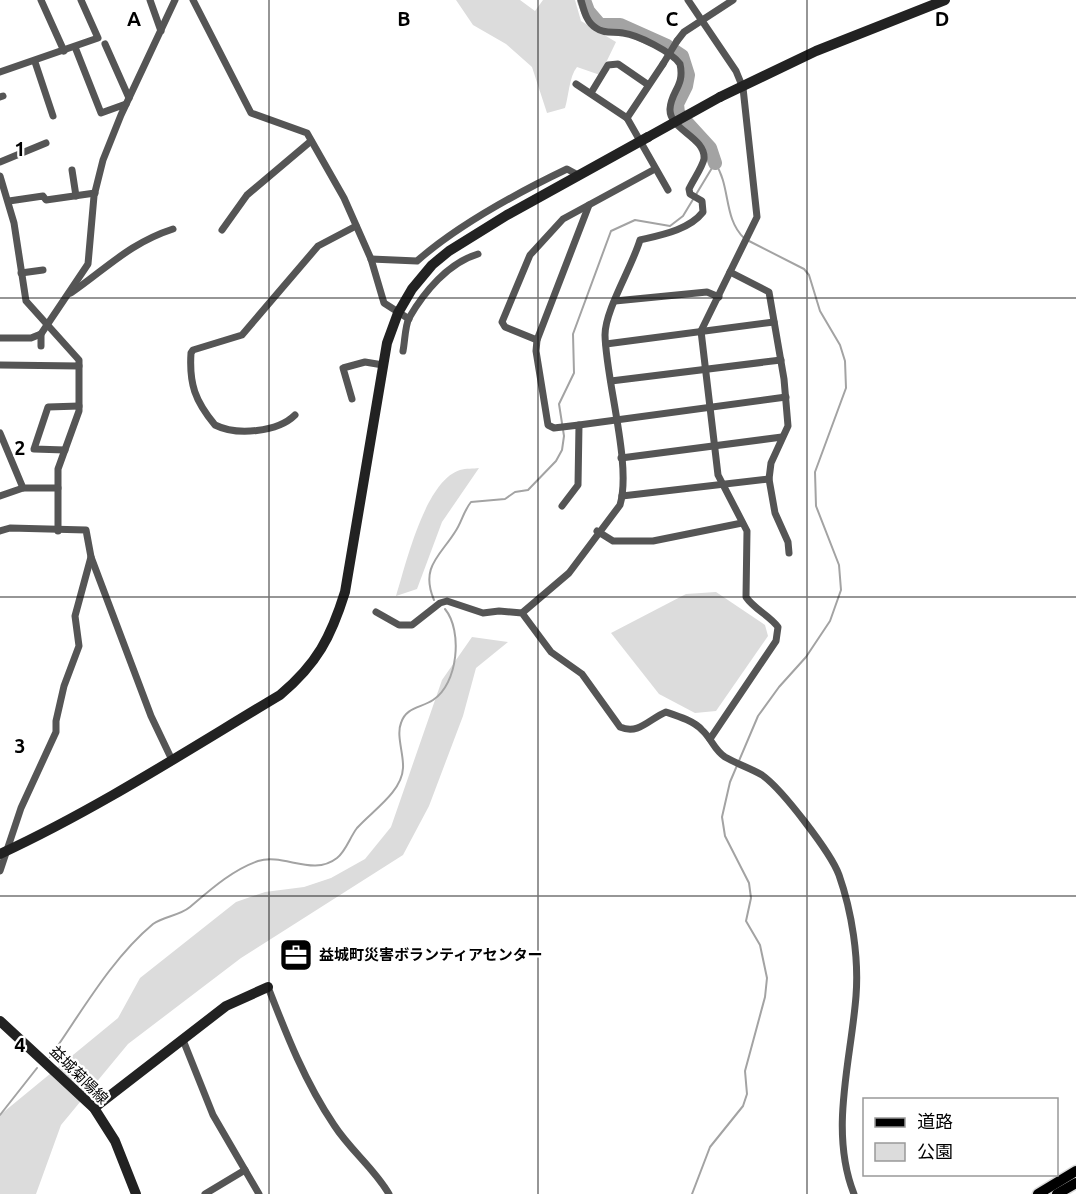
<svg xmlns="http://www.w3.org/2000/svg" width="1076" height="1194" viewBox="0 0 1076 1194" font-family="Ubuntu,'Noto Sans JP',sans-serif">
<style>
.green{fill:#dcdcdc}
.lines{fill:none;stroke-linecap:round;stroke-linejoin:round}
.stream{stroke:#a3a3a3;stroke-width:2}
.river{stroke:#a3a3a3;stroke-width:14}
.primary-casing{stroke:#dbdbdb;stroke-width:13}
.street{stroke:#555;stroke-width:7}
.secondary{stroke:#222;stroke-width:10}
.primary{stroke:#000;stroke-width:10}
.street-bridge{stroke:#555;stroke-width:7}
.secondary-bridge{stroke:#222;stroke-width:10}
.grid{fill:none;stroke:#000;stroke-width:1.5;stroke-opacity:0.55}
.labels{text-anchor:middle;stroke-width:4.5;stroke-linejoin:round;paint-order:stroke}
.poi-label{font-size:15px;font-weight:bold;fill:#000;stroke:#fff;text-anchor:start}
.street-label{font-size:15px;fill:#000;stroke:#fff}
.grid-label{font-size:20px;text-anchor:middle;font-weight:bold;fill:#000;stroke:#fff;stroke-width:4.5;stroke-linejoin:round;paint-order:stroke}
</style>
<rect width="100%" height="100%" fill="#fff"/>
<g class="green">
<path d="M456,0h64l15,11 8,-11h32l6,21 35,21 -16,33 -23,-8c-8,10 -8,28 -12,41l-18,5 -15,-46 -26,-23 -33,-19z"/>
<path d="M479,468l-37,54 -25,67 -21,7c10,-32 29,-115 64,-126 6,-2 13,-1 19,-2z"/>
<path d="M716,592l49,33 3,11 -52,75 -21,2 -36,-19 -48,-61 75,-39z"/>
<path d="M472,637l36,5 -32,26 -13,48 -34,90 -26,49 -162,103 -113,86 -67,81 -25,69h-36v-79l118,-97 22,-40 96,-76 29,-10 39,-5 27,-9 34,-19 26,-32 51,-147z"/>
</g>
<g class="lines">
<g class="stream">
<path d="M434,600c-14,-33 6,-44 21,-68 7,-10 8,-20 16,-30l34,-3 10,-7 13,-2 28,-29 6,-11 2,-14 -5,-32 15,-31 -1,-39 38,-103 24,-11 35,6 13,-10 32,-53c16,23 8,55 29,75"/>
<path d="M50,1057c31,-44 61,-98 103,-133 11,-8 26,-8 37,-17 20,-17 42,-37 68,-46 26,-8 55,16 79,-3 9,-7 13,-21 20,-30 15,-17 45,-36 46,-60 1,-13 -7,-33 -2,-45 5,-16 20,-15 32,-23 25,-16 30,-69 12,-91"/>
<path d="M0,1115l37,-47"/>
<path d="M692,1194l18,-47 33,-41 4,-12 -2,-23 20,-74 2,-19 -7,-33 -14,-24 5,-23 -2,-15 -24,-47 -3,-19 8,-35 28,-66 21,-29 27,-30 24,-36 11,-31 -2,-25 -23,-59 -1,-34 31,-84 -1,-27 -5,-16 -20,-34 -11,-36 -5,-6 -55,-28"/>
</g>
<path class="river" d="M584,0l4,11 12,14h20l47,21 15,10 6,19 -2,11 -9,18 1,9 32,35 5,15"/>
<g class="primary-casing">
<g id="primary">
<path d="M1038,1194l38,-23"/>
<path d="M1057,1194l19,-11"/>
</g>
</g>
<g class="street">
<path d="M41,0l23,51"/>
<path d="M150,0l11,31"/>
<path d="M193,0l58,113 56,20 37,65 27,61 13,44 25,16"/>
<path d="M688,0l48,71 7,17 14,129 -56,114 17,144 29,56 -1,66c8,12 23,18 32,30l-2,14 -66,98"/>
<path d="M677,41l7,-9 49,-32"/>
<path d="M105,44l24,54"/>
<path d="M75,47l26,66 25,-9"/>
<path d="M35,62l18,54"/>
<path d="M663,64l-36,54 41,72"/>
<path d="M0,72l98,-34 -17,-38"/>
<path d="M576,84l51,34"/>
<path d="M591,93l17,-28 10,-1 29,20"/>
<path d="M0,97l3,-1"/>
<path d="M0,162l46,-19"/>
<path d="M72,170l4,26"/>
<path d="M0,176l14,47 12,78 53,59v51l-21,58v62"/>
<path d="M9,201l34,-5 3,4 49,-7"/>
<path d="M589,205l-52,135 -1,11 12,74 6,3 25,-3 207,-28"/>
<path d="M222,230l25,-35 64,-54"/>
<path d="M371,259l46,2c41,-36 100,-68 150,-92l11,6"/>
<path d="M730,272l39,20 15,87 4,47 -17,37 -2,16 6,34 13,29 1,11"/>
<path d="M21,273l22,-3"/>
<path d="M71,293c36,-25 59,-50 102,-64"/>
<path d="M615,301l92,-9 12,5"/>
<path d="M41,334v12"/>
<path d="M0,338h31l10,-4 47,-70 6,-68 9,-36 18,-45 54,-115"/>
<path d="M537,340l-32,-13 -3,-5 28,-67 33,-36 92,-50"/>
<path d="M606,344l168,-22"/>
<path d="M403,351c2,-10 2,-25 6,-33 15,-26 39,-55 69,-64"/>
<path d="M0,365l79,1"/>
<path d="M611,381l170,-21"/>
<path d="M352,399l-9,-31 22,-6 18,3"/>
<path d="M295,415c-17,17 -58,21 -80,10 -20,-24 -26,-41 -24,-72l2,-3 49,-15 76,-89 38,-20"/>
<path d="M0,433l23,55h35"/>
<path d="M65,450l-31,-1 14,-42 31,-1"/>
<path d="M621,458l161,-21"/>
<path d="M0,496l23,-8"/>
<path d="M622,496l147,-17"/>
<path d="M562,506l16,-21 1,-60"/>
<path d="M0,531l10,-3 76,2 5,27 -16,59 4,30 -15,40 -8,35v11l-35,76 -21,63"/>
<path d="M597,531l16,10h40l89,-18"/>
<path d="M91,557l60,159 21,44"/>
<path d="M376,612l23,13h13l28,-22 7,-2 36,12 16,-2 23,2 29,39 31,22 38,53c19,8 29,-8 46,-15 12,4 28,9 36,18 10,9 12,20 23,27 12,7 25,11 37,18 20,14 69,78 77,100 13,37 20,83 17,121 -5,65 -27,135 -2,198"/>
<path d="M522,613l47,-40 51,-68c12,-40 -14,-124 -15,-170 0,-25 27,-68 35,-95 21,-5 49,-10 63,-28l-1,-11 -12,-7 -1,-5c4,-9 13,-21 15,-30 2,-22 -35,-29 -34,-50 1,-18 15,-23 10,-45 -8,-12 -42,-29 -57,-31 -9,-2 -19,1 -27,-5 -10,-6 -12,-18 -15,-28"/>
<path d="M268,987c19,49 37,95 66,138 16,25 40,43 55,69"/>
<path d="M183,1040l30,75 46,79"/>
<path d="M205,1194l40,-24"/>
</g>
<g class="secondary">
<path d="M720,97l96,-46 129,-51"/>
<path d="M0,854c97,-45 188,-104 280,-159 37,-31 51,-58 65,-103l42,-249 11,-30 14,-24 20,-24 17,-14 58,-36 141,-78"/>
<path d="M0,1021l94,87 21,33 21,53"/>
<path d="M94,1108l132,-102 42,-19"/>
</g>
<use href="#primary" class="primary"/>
<path class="street-bridge" d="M663,64l14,-23"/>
<path class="secondary-bridge" d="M648,137l72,-40"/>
</g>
<path class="grid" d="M269,0v1194M538,0v1194M807,0v1194M0,298h1076M0,597h1076M0,896h1076"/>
<defs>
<g id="office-square" transform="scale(1.725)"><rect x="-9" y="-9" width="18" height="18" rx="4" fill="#000" stroke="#fff"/><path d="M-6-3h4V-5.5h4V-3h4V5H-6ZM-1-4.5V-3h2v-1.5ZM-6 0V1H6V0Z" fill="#fff"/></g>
</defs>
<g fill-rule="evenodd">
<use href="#office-square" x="296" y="955"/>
</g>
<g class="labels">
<g class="poi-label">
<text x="319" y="960">益城町災害ボランティアセンター</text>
</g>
<g class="street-label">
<text transform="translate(79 1075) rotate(45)" y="5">益城菊陽線</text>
</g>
</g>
<g class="grid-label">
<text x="134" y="26">A</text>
<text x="404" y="26">B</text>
<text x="672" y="26">C</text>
<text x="942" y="26">D</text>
<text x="20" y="156">1</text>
<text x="20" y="455">2</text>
<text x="20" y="753">3</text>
<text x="20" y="1052">4</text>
</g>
<rect x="863" y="1098" width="195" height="78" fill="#ffffff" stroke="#999999" stroke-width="1.5"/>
<rect x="875" y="1118" width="30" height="9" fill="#000000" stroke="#999999" stroke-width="1.5"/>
<text x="917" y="1128" font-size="18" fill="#000000">道路</text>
<rect x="875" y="1143" width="30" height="18" fill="#dcdcdc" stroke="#999999" stroke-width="1.5"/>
<text x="917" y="1158" font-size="18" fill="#000000">公園</text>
</svg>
